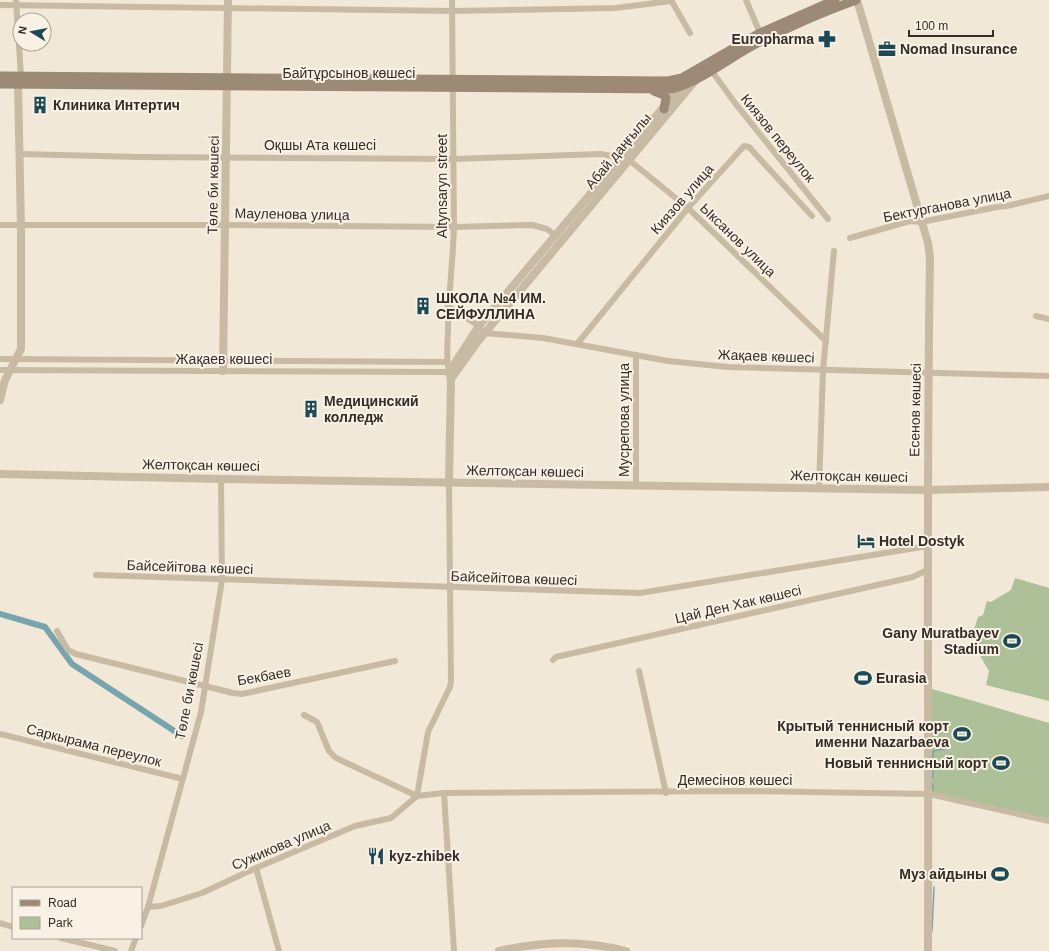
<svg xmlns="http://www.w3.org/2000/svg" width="1049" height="951" viewBox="0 0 1049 951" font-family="Helvetica,sans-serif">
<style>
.green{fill:#adc098}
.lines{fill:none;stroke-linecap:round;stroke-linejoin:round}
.stream{stroke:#77a5ae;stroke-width:1.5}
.canal{stroke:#77a5ae;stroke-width:6}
.minor{stroke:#c9baa4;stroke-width:6}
.tertiary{stroke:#c9baa4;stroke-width:8}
.secondary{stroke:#9c8976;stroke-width:9}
.labels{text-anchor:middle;stroke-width:4;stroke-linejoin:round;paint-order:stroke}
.poi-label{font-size:14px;font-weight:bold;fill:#342c26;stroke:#f9f2e4;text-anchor:start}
.street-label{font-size:14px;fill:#342c26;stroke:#f9f2e4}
</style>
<rect width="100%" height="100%" fill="#f1e8d8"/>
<g class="green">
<path d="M1015,578l34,10v113l-63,-16 3,-14 -13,-22h-3l4,-15 -3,-4 4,-13 5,-2 4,-14 4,1 20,-12z"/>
<path d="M929,688l120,35v96l-120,-25z"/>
</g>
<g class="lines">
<g class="stream">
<path d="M933,778v-27l12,-2"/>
<path d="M933,784v6"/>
<path d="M932,931l2,-44"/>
</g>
<path class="canal" d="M0,614l45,13 27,37 110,72"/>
<g class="minor">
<path d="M16,0l5,76"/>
<path d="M671,0l19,33"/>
<path d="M746,0l14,33"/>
<path d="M0,5l452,6 164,-3 55,-7"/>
<path d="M711,70l24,33 93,116"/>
<path d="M20,154l119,3 315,2 146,-5 12,2 7,6"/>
<path d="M629,160l59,48 138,133"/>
<path d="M0,225h225l229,2 78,-2 15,4 9,7"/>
<path d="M850,238l60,-17 11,1 76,-15 10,-1 42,-10"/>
<path d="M448,306l31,20 5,7 59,5 125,23 60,6 321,9"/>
<path d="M1036,316l13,3"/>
<path d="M577,344l111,-136 56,-62 5,1 63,69"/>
<path d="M0,359l447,3"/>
<path d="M0,370l449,2c-3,-14 -2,-27 -1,-40 0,-35 5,-70 6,-105l-2,-227"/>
<path d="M636,486v-131"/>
<path d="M819,488l4,-118 11,-119"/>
<path d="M96,575l544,18 288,-47"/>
<path d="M57,631l11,19 8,4 157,39 9,1 153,-33"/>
<path d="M553,660l3,-3 357,-80 16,-8"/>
<path d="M639,671l27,122"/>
<path d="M304,715l13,7 12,29 7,7 81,38"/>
<path d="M0,734l183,45"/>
<path d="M444,793l10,158"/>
<path d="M417,796l27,-3 300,-2 185,3 120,27"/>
<path d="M417,796l11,-64 22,-45 1,-6 -2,-198"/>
<path d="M256,868l23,83"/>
<path d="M148,907l13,-1 41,-13 54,-25 99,-42 36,-8 26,-22"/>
<path d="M0,923l13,4"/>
<path d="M141,926l7,-19 53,-195 21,-132 -1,-101"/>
<path d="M61,938l54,13"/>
<path d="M131,951l5,-13"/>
</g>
<g class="tertiary">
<path d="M857,0l71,243 2,15c-4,231 -1,462 -2,693"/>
<path d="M223,371l5,-371"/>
<path d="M451,379l28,-39 216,-259"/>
<path d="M0,400l5,-20 16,-31v-122l-3,-142 2,-7"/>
<path d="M0,474l221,5 706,11 122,-3"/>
<path d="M449,483l2,-104 -2,-7 30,-46 204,-242"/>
<path d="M499,951c43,-10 85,-11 127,0"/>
</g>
<g class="secondary">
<path d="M0,76l668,5 14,-3 78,-45 75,-33"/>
<path d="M0,84l672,5c29,-8 54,-29 80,-43 34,-18 68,-33 104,-46"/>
<path d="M654,91l10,4 2,3 -2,11"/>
</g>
</g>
<defs>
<g id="pharmacy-bare" transform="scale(1.38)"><path d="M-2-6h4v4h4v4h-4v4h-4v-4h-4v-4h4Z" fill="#1b4a56" stroke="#f9f2e4" stroke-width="2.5" paint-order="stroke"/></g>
<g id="office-bare" transform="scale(1.38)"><path d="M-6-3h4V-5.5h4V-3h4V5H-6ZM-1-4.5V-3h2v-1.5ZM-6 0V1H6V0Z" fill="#1b4a56" stroke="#f9f2e4" stroke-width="2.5" paint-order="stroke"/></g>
<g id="building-bare" transform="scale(1.38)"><path d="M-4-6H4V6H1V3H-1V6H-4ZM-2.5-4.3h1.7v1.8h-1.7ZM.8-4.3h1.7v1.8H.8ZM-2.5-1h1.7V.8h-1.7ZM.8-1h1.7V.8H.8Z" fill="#1b4a56" stroke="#f9f2e4" stroke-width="2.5" paint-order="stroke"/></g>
<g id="hotel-bare" transform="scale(1.38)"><path d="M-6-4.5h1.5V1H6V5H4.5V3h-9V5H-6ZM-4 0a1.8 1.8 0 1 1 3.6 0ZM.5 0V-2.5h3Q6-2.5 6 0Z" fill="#1b4a56" stroke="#f9f2e4" stroke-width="2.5" paint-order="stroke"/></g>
<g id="stadium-bare" transform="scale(1.38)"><path d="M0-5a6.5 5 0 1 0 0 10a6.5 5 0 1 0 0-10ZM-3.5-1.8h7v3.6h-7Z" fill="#1b4a56" stroke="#f9f2e4" stroke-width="2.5" paint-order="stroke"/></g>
<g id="restaurant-bare" transform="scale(1.38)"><path d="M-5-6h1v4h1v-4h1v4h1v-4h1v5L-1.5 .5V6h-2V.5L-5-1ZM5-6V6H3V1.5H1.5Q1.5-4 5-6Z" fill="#1b4a56" stroke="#f9f2e4" stroke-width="2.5" paint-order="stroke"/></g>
</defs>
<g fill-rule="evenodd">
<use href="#pharmacy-bare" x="827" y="39"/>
<use href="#office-bare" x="887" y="49"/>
<use href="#building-bare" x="40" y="105"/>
<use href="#building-bare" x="423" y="306"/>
<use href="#building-bare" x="311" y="409"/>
<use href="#hotel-bare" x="866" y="541"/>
<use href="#stadium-bare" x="1012" y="641"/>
<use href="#stadium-bare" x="863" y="678"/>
<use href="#stadium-bare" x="962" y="734"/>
<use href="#stadium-bare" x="1001" y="763"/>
<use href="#restaurant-bare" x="376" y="856"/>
<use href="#stadium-bare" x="1000" y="874"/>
</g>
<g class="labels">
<g class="poi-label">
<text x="814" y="44" text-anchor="end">Europharma</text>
<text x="900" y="54">Nomad Insurance</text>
<text x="53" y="110">Клиника Интертич</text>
<text x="436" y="303">ШКОЛА №4 ИМ.<tspan x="436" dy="16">СЕЙФУЛЛИНА</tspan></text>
<text x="324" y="406">Медицинский<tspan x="324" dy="16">колледж</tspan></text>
<text x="879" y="546">Hotel Dostyk</text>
<text x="999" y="638" text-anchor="end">Gany Muratbayev<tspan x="999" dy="16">Stadium</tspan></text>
<text x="876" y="683">Eurasia</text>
<text x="949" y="731" text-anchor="end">Крытый теннисный корт<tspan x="949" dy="16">именни Nazarbaeva</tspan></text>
<text x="988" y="768" text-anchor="end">Новый теннисный корт</text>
<text x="389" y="861">kyz-zhibek</text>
<text x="987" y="879" text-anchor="end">Муз айдыны</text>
</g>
<g class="street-label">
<text x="349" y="78">Байтұрсынов көшесі</text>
<text transform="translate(778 138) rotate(51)" y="5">Киязов переулок</text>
<text x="320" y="150">Оқшы Ата көшесі</text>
<text transform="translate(618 151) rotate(-50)" y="5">Абай даңғылы</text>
<text transform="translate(213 185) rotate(-89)" y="5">Төле би көшесі</text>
<text transform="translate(442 186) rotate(-90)" y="5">Altynsaryn street</text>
<text transform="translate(682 199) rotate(-49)" y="5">Киязов улица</text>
<text transform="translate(947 205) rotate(-11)" y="5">Бектурганова улица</text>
<text transform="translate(292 214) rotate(1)" y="5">Мауленова улица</text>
<text transform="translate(738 240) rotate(44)" y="5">Ыксанов улица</text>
<text transform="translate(766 356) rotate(2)" y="5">Жақаев көшесі</text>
<text x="224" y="364">Жақаев көшесі</text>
<text transform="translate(915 410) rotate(-89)" y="5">Есенов көшесі</text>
<text transform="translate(624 420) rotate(-90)" y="5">Мусрепова улица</text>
<text transform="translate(201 465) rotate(1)" y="5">Желтоқсан көшесі</text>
<text transform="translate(525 471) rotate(1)" y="5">Желтоқсан көшесі</text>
<text transform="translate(849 476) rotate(1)" y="5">Желтоқсан көшесі</text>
<text transform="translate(190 567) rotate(2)" y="5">Байсейітова көшесі</text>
<text transform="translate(514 578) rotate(2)" y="5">Байсейітова көшесі</text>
<text transform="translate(738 604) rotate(-13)" y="5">Цай Ден Хак көшесі</text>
<text transform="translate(264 676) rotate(-10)" y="5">Бекбаев</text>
<text transform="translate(189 691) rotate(-79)" y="5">Төле би көшесі</text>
<text transform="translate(94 745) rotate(14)" y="5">Саркырама переулок</text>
<text x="735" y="785">Демесінов көшесі</text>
<text transform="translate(281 845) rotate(-23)" y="5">Сужикова улица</text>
</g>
</g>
<rect x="12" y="887" width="130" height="52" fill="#f9f2e4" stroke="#aaa398"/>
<rect x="20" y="900" width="20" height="6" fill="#9c8976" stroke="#aaa398"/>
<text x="48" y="907" font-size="12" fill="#342c26">Road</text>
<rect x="20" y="917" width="20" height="12" fill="#adc098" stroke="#aaa398"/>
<text x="48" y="927" font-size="12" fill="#342c26">Park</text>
<g transform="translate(32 32) rotate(280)"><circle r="19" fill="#f9f2e4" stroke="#aaa398"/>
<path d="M0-3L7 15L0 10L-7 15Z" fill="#1b4a56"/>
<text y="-6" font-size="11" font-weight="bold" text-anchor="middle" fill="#342c26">N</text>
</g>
<path d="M909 30v6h84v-6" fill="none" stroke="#342c26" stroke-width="2"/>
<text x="915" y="30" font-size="12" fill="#342c26" stroke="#f9f2e4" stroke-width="3" paint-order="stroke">100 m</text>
</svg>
